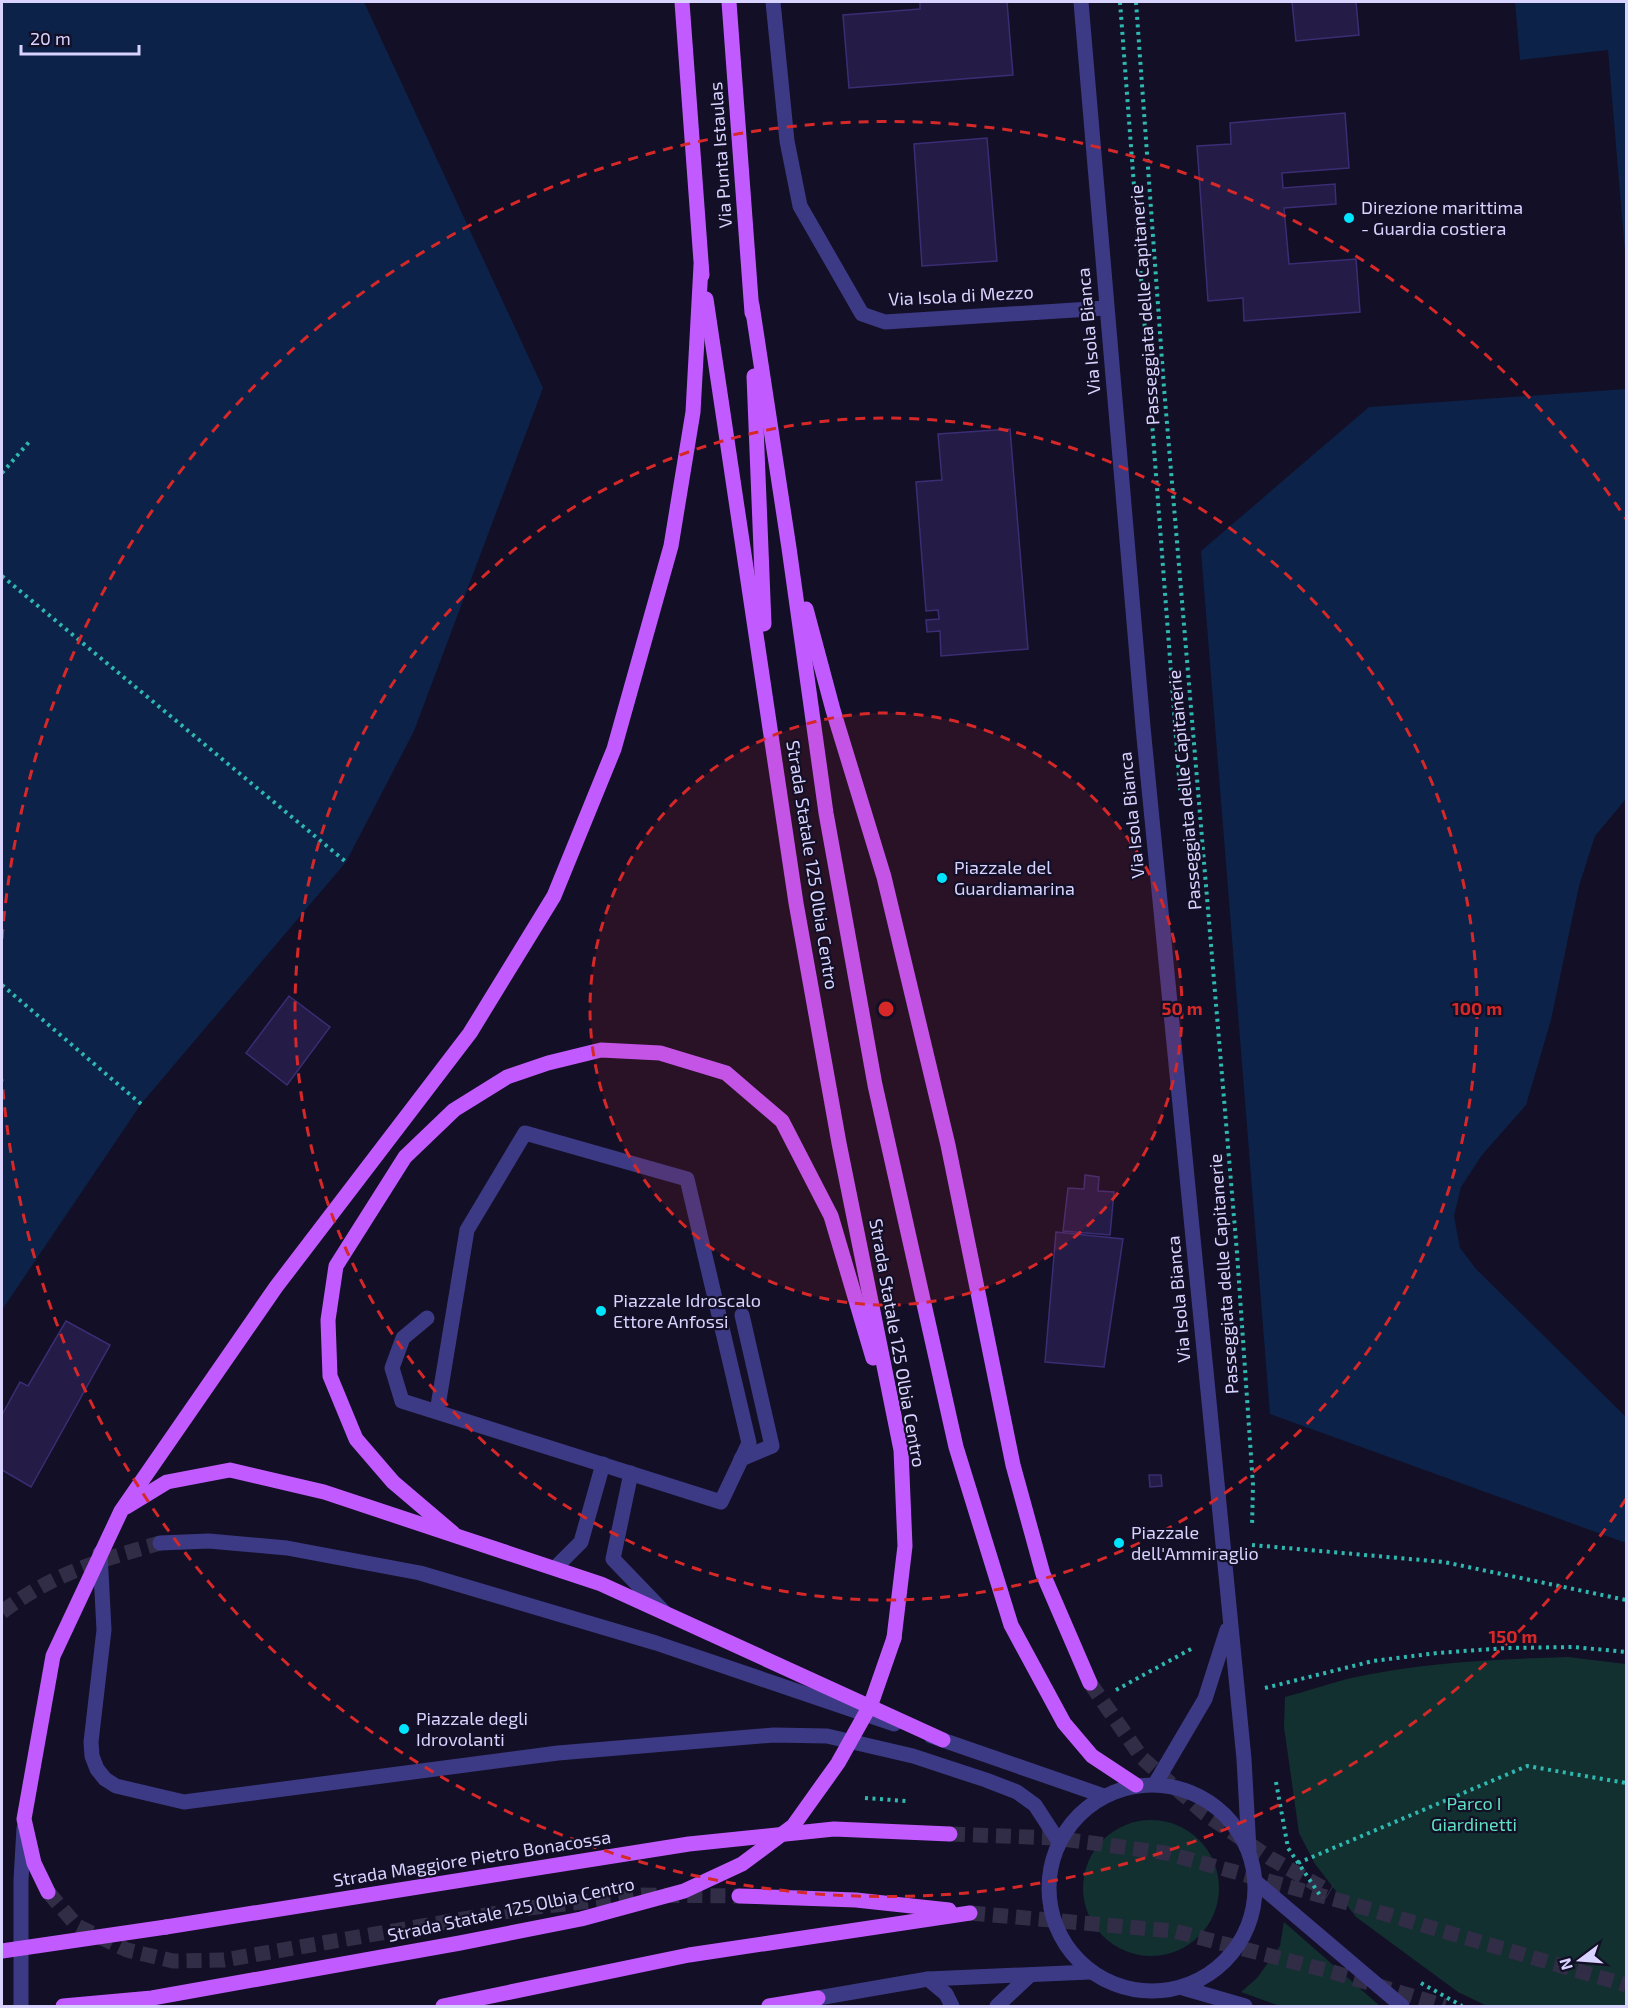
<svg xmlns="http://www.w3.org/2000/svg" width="1628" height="2008" viewBox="0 0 1628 2008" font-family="'Exo 2',sans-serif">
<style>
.green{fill:#12302f}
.water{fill:#0c2248}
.building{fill:#241b47;stroke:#3b2d73;stroke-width:1.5}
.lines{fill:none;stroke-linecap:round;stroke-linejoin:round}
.tertiary-tunnel{stroke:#312d47;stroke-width:15;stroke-dasharray:15 8;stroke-linecap:butt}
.primary-tunnel{stroke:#312d47;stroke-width:15;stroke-dasharray:15 8;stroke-linecap:butt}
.path{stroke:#2fb8b0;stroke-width:4;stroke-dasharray:3 4.5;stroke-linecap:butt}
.service{stroke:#3d3a85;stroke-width:15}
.minor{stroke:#3d3a85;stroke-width:15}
.tertiary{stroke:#3d3a85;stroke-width:15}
.primary{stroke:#c25bff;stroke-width:15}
.primary-bridge{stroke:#c25bff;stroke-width:15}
.ring{fill:none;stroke:#d62828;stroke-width:3;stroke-dasharray:10 8}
.poi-dot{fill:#00e5ff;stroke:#130f26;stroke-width:2}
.labels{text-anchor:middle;stroke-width:4.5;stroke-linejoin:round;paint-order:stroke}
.street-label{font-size:18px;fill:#d9d4ff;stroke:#130f26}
.poi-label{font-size:18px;fill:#d9d4ff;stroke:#130f26;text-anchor:start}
.park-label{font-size:18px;fill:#5fe0c0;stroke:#130f26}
.centre{fill:#d62828;stroke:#130f26;stroke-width:3}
.ring-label{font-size:18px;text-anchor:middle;font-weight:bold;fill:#d62828;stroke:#130f26;stroke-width:4.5;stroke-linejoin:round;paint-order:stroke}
</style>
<rect width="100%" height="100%" fill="#130f26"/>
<g class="green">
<path d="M1568,1657l58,7v342h-139l-29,-14 -102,-75 -41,-53 -16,-31 -15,-106 1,-30c24,-6 47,-15 71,-20 69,-15 141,-18 212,-20z"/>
<circle cx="1151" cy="1888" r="68"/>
<path d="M1284,1921v1l96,84h-100l-39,-14 16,-14 23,-32z"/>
</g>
<g class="water">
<path d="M2,2h362l179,386 -129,343 -68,131 -205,242 -139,206z"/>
<path d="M1515,2h111v263l-18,-215 -88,10z"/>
<path d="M1626,389v410l-31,37 -16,50 -28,134 -25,85 -44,50 -21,32 -7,29 6,32 16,21 150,148v126l-356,-129 -69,-863 168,-144z"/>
</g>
<g class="building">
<path d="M920,2h87l6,73 -164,13 -6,-73 77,-6z"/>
<path d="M1292,2h64l3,33 -63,6z"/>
<path d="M1345,113l4,55 -67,5 1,15 52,-4 1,20 -52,4 5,56 67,-5 4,53 -116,9 -1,-23 -35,3 -11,-155 34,-2 -1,-21z"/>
<path d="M987,138l10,123 -75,5 -8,-122z"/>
<path d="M1010,429l18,220 -87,7 -1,-25 -13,1 -1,-12 13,-1 -1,-9 -12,1 -10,-129 26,-2 -4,-46z"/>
<path d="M289,996l41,31 -43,58 -41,-32z"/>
<path d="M1085,1175l14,2 -1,14 16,1 -4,43 -47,-4 5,-43 16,1z"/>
<path d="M1056,1232l67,7 -19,128 -59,-5z"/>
<path d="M66,1321l44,24 -79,142 -29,-17v-55l18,-33 8,4z"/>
<path d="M1149,1475h12l1,11 -12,1z"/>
</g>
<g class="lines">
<path class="tertiary-tunnel" d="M2,1612c50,-38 99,-52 158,-69"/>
<g class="primary-tunnel">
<path d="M1090,1683l52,75 63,56 65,44 60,34"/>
<path d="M950,1834l105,4 111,15 182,50 278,82"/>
<path d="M48,1892l29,34 50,24 46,11 51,-1 297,-51 122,-14 96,1"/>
<path d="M970,1913l204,18 155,40 116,35"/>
</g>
<g class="path">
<path d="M1120,2l60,788"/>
<path d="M1136,2l28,386 73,865 16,232 -1,42"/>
<path d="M2,473l27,-31"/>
<path d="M2,576l344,286"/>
<path d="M2,985l139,119"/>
<path d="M1252,1545l192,17 182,38"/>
<path d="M1265,1688l108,-27 64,-8 69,-5 68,-1 52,5"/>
<path d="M1116,1690l75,-41"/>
<path d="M1276,1782l12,66 34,50"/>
<path d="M865,1798l41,3"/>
<path d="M1298,1863l229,-97 99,17"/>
<path d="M1421,1983l41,23"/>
</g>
<g class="service">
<path d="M427,1318l-24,20 -11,30 10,33 319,101 28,-59 -62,-264 -162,-46 -58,97 -30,182"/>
<path d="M741,1459l31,-13 -30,-131"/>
<path d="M631,1473l-18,86 51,53"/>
<path d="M100,1553l4,77 -13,112 1,14 5,13 8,10 11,7 68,16 374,-49 216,-18 53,1 86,20 73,24 31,12 18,13 24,37"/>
<path d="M555,1568l26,-26 22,-78"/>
</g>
<path class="minor" d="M773,2l14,139 13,65 62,108 23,8 221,-14"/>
<g class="tertiary">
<path d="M1081,2l62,725 101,1032 5,91"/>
<path d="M160,1543l49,-2 78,7 133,25 236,70 238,81"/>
<path d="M931,1736l173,60"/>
<path d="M1155,1784l50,-85 22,-69"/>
<circle cx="1152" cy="1888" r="103"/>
<path d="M1256,1882l146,124"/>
<path d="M928,1979l18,15 6,12"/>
<path d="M1183,1988l62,18"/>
<path d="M809,2004l9,-6 110,-19 162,-7"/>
<path d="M21,2006v-126l3,-52"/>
<path d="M997,2006l33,-31"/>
</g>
<g class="primary">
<path d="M682,2l20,273"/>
<path d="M729,2l23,311"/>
<path d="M706,299l90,604 43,240 62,307 4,96 -11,92"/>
<path d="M752,305l37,243 37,265 49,272 81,362 55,178 53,98 28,33 44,29"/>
<path d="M754,376l10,248"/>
<path d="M806,609l27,101 51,167 64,268 65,320 30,109 47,109"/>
<path d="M126,1507l41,-25 63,-12 94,22 277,92 342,156"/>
<path d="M453,1533l-60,-51 -37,-43 -26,-63 -2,-56 8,-54 69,-109 49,-47 53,-33 41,-14 53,-13 59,3 66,20 56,48 49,95 42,142"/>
<path d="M48,1892l-14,-29 -10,-44 29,-163 68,-145 155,-224 194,-254 84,-137 60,-147 57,-203 22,-134 8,-146"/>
<path d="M739,1896l117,4 93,10"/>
<path d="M166,1927l523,-83 145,-15 116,5"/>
<path d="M443,2006l246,-51 281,-42"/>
<path d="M769,2006l49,-8"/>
</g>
<g class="primary-bridge">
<path d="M2,1951l164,-24"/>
<path d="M63,2006l89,-8 308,-55 121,-24 103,-28 58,-27 51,-38 45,-63 33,-59 23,-66"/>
</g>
</g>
<circle cx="886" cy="1009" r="296" fill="#d62828" fill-opacity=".12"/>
<g class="ring">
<circle cx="886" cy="1009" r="296"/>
<circle cx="886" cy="1009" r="591"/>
<path d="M1626 1499A887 887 0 0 1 2 1079M2 939A887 887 0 0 1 1626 519"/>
</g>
<g class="poi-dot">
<circle cx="1349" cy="218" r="6"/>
<circle cx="942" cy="878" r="6"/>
<circle cx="601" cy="1311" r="6"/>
<circle cx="1119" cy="1543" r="6"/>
<circle cx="404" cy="1729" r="6"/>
</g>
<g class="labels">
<g class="street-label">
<text transform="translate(721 155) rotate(-94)" y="6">Via Punta Istaulas</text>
<text transform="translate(961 296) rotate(-3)" y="6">Via Isola di Mezzo</text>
<text transform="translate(1145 305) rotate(-94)" y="6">Passeggiata delle Capitanerie</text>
<text transform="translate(1089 331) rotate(-95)" y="6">Via Isola Bianca</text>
<text transform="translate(1185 790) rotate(-95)" y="6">Passeggiata delle Capitanerie</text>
<text transform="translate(1132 815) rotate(-96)" y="6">Via Isola Bianca</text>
<text transform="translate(812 865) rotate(81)" y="6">Strada Statale 125 Olbia Centro</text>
<text transform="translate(1224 1274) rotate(-94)" y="6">Passeggiata delle Capitanerie</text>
<text transform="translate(1179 1299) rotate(-95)" y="6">Via Isola Bianca</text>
<text transform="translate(897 1343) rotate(80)" y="6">Strada Statale 125 Olbia Centro</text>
<text transform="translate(472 1859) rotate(-9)" y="6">Strada Maggiore Pietro Bonacossa</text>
<text transform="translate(511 1910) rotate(-12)" y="6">Strada Statale 125 Olbia Centro</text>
</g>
<g class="poi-label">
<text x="1361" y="214">Direzione marittima<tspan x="1361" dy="21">- Guardia costiera</tspan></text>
<text x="954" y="874">Piazzale del<tspan x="954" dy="21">Guardiamarina</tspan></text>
<text x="613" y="1307">Piazzale Idroscalo<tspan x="613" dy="21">Ettore Anfossi</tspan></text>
<text x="1131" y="1539">Piazzale<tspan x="1131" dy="21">dell'Ammiraglio</tspan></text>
<text x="416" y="1725">Piazzale degli<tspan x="416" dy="21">Idrovolanti</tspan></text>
</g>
<g class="park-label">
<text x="1474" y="1810">Parco I<tspan x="1474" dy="21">Giardinetti</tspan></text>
</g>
</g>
<circle cx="886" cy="1009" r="9" class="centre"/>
<g class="ring-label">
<text x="1182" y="1015">50 m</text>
<text x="1477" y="1015">100 m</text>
<text x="1513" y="1643">150 m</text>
</g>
<rect width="1628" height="2008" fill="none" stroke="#d9d4ff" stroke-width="6"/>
<g transform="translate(1580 1960) rotate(254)" stroke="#130f26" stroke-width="4.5" paint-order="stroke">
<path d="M0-4.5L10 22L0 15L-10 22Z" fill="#d9d4ff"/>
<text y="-9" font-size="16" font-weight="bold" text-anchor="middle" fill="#d9d4ff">N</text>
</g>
<path d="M21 45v9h118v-9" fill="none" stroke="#d9d4ff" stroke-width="3"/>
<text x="30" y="45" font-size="18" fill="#d9d4ff" stroke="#130f26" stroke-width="4.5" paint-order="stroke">20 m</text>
</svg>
